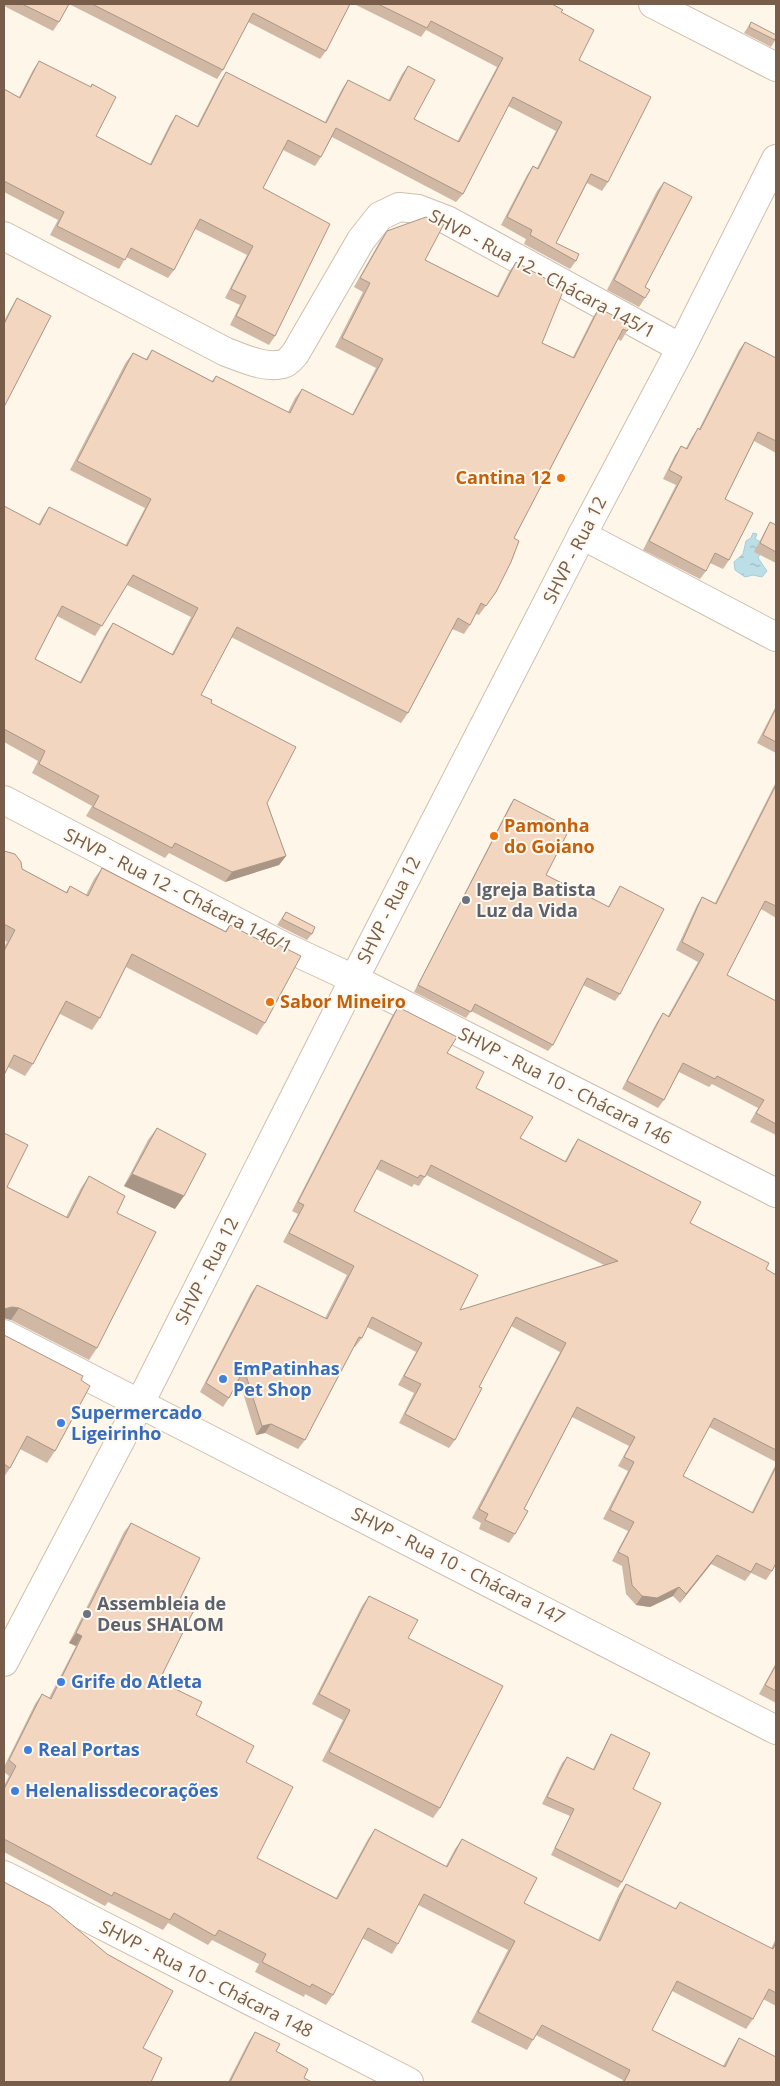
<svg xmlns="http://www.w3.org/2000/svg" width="780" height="2086" viewBox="0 0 780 2086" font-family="'Open Sans',sans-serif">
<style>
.water{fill:url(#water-ripples);stroke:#a2cfd9}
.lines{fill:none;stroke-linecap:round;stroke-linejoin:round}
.minor-casing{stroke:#cfbead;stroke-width:30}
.minor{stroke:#fff;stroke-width:28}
.wall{fill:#d1b8a5;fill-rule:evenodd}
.shaded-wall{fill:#aa9686}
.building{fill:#f3d6c0;stroke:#aa9686;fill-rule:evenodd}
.food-dot{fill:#e8710a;stroke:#fff9ef;stroke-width:2}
.worship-dot{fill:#6b7280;stroke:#fff9ef;stroke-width:2}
.shop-dot{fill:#3f7fe0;stroke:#fff9ef;stroke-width:2}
.labels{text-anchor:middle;stroke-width:4;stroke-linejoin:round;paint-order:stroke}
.street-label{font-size:18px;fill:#785d4b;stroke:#fff9ef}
.food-label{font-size:18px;font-weight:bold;fill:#c56008;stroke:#fff9ef;text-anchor:start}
.worship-label{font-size:18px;font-weight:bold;fill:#5b616d;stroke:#fff9ef;text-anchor:start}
.shop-label{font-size:18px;font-weight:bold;fill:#366cbe;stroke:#fff9ef;text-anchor:start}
</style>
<defs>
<pattern id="water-ripples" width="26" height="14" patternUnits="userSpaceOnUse" patternTransform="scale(1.25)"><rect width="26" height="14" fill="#bcdfe7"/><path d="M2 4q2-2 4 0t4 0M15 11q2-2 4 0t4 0" fill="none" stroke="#9eb8bd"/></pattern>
</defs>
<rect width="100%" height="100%" fill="#fdf6e9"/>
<path class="water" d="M753,533l4,1 -2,5 6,3 2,5 -5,11 9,13 -5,6 -9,-2 -8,2 -10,-7 -1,-8 9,-8 3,-13 5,-3z"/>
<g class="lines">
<g class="minor-casing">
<g id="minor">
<path d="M653,4l123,63"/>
<path d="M4,236l222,116c17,6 39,17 57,12 5,-1 9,-7 12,-10l66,-114 19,-24 19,-9 19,2 29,11 234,128"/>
<path d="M582,535l194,102"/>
<path d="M4,800l279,146 71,33 422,214"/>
<path d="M4,1334l772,396"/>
<path d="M4,1662l136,-259 214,-424 228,-444 99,-187 95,-189"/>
<path d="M4,1875l405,207"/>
</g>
</g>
<use href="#minor" class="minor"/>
</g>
<g class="wall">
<path d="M4,4h65l-10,18 -6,9 -49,-25z"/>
<path d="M69,4h281l-24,47 -6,8 -72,-37 -25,48 -6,9z"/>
<path d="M354,4h198l9,8 18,48 29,122 -6,9 -15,-8 -31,60 20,18 -6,8 -46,-25 2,-5 -25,-14 26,-50 6,-9 4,2 19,-37 -48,-25 -45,88 -7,8 -124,-65 -11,20 -6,9 -32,-16 -20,38 12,148 -6,9 -39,-20 10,-20 -15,-7 22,-43 -52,-26 -21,41 -6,8 -42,-21 -7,12 -69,-34 8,-15 -54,-28v-103l15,8 14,-27 6,-9 51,26 2,-3 4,52 54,28 20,-40 6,-9 21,11 23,-45 6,-9 99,50 17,-33 6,-9 40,21 14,-27 6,-8 6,53 43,23 40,-75 -71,-37 -5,7z"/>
<path d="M751,22l25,17 -5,8 -27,-14z"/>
<path d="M664,182l-19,105v11l-6,9 -32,-17 50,-99z"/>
<path d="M387,231l38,29 72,36 12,-24 7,-10 26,81 31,14 20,-40 6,-9 28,23 -6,10 -3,-2 -104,199 -18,54 -17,23 -3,-1 -6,11 -6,9 -12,-5 -44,84 -7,10 -170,-86 -30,58 10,8 56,100 19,53 -7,9 -54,17 -56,-29 -4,5 -79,-42 6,-10 -60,-33 6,-12 -34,-19v-236l34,19 5,-9 6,-9 76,39 20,-38 -75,-38 56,-108 7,-9 13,6 6,-9 60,31 4,-5 72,36 7,-14 7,-9 50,26 24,-47 -41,-21 28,-55 -9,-5 26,-46zM127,585l64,32 -19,37 -59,-31 -7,10 -26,49 -45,-23 22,-43 38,20z"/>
<path d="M17,298l-13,109v-86l7,-13z"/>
<path d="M745,342l31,16v95l-22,-12 -29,58 4,61 -6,9 -13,-6 -4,8 -6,8 -57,-29 33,-65 -13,-6 12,-24 6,-9 5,2 6,-11 6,-9 1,1 40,-79z"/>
<path d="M770,522l6,3v38l-22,-11 11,-21z"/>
<path d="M776,706v47l-19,-10z"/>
<path d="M776,782v136l-15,-9 -34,66 49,26v134l-26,-13 8,-14 -46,-24 -3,3 -30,-15 -15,28 -6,8 -36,-19 35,-67 6,-9 5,3 30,-54 -22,-12 21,-45 5,-8 13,6z"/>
<path d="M514,799l32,76 62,32 12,-21v108l-5,7 -32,-16 -30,60 -5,6 -77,-40 -5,7 -52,-26 96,-187z"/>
<path d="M4,851l18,18 44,23 4,-6 16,9 8,-16 8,-11 123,63 5,-6 38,20 3,-4 -6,82 -8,12 -131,-68 -26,51 -8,12 -32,-16 -27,50 -8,12 -17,-9 -4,8v-128l3,-5 -3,-2z"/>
<path d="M286,912l26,22 -5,6 -30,-15z"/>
<path d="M398,1007l49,46 29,35 44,50 45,23 7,-13 6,-9 112,84 76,46 10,6v187l-67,-35 -26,49 69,36 24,-48v99l-4,8 -6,9 -15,-7 -6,8 -34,-17 -31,39 -7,-7 -23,11 -14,-2 -10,-11 -4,-28 -10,-5 16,-30 -25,-12 25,-48 -10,-5 11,-20 -57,-29 -48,92 -9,25 -6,9 -30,-14 2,-6 -9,-5 88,-166 -49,-26 -32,61 -24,53 -6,8 -50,-25 15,-30 -16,-8 18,-33 -49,-25 -5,11 -7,9 -1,-1 -49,94 -7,9 -33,-16 -9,2 -17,-55 -10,18 -6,9 -23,-15 51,-99 6,-8 68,33 22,-43 -64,-33 15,-28 -6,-3 100,-195zM376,1169l36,18 2,-3 5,2 7,-11 178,90 -144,45 -106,-99z"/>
<path d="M157,1128l18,81 -51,-23 24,-46z"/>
<path d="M4,1133l3,54 59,30 15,-29 8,-12 28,37 -20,135 -8,12 -78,-40 -7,-2z"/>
<path d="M4,1335l77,45 -26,71 -8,12 -27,-14 -10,19 -6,9z"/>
<path d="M131,1523l47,80 -19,78 87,81 11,96 79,40 32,-59 7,-10 71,37 9,-17 7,-10 62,64 74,37 21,-46 7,-10 49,25 5,-7 91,47 5,-11v68l-13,-7 -10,20 -7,10 -74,-38 -20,39 71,36 10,-18 6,-10 37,44h-154l1,-2 -87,-45 -9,15 -56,-28 37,-72 -90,-45 -20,39 -6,10 -30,-16 -29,57 -7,10 -21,-11 -1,3 -49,-25 4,-8 -47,-24 -4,5 -40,-22 -5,7 -55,-28 -3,4 -101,-54v-66l5,-10 -5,-4v-5l31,-63 7,-10 7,4 27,-52 -7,-3 55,-111z"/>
<path d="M369,1596l39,42 32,170 -7,10 -111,-57 21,-41 -31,-16 50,-98z"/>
<path d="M776,1663v40l-17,-9z"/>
<path d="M611,1734l22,55 -11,93 -4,6 -67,-33 19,-39 -28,-12 20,-41 5,-6 26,12 14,-28z"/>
<path d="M255,2032l49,46 8,4h-84l21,-41z"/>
</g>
<g class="shaded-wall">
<path d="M286,856l-7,9 -54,17 7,-10z"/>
<path d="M132,1174l52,22 -9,13 -51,-23z"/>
<path d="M12,1307l7,1 -8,12 -7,-2v-9z"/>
<path d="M271,1424l-6,9 -9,2 6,-9z"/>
<path d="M717,1555l-6,9 -31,39 6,-9z"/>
<path d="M679,1587l-6,9 -23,11 -14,-2 6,-9z"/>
<path d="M76,1633l6,3 -6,10 -7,-3z"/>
</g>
<g class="building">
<path d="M22,4h47l-10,18z"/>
<path d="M92,4h258l-24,47 -73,-38 -30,57z"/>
<path d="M378,4h174l11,6 -2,2 33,18 -15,30 72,37 -43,85 -17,-8 -35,69 23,11 -3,7 -46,-26 2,-5 -25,-13 26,-51 5,3 24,-47 -49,-25 -50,97 -127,-66 -15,29 -33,-17 -25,48 67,36 -55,112 -39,-20 10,-20 -15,-7 22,-43 -53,-27 -26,51 -43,-22 -6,12 -68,-34 7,-14 -60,-31v-92l16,9 19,-37 52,26 1,-3 24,13 -20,39 55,29 25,-50 22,12 28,-55 100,51 22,-43 42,21 18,-35 27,14 -21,39 45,23 44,-84 -72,-37 -4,7z"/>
<path d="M751,22l25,13 -1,5 -26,-13z"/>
<path d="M664,182l28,15 -47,90 5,3 -5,8 -31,-18z"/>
<path d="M426,217l18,7 -19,36 73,37 18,-35 48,27 -22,54 32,15 25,-50 32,17 -4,6 -4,-2 -109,209 5,3 -8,21 -15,30 -10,14 -5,-3 -11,22 -12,-7 -50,95 -171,-86 -36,68 11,5 -1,3 85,44 -29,56 19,53 -54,16 -57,-29 -3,5 -79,-41 6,-11 -60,-32 6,-13 -41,-22v-223l36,19 9,-18 78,39 24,-47 -74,-38 56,-108 14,7 5,-10 61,32 3,-6 74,37 12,-24 51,26 30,-56 -41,-21 28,-55 -10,-5 27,-47zM133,575l65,33 -25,47 -60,-32 -32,60 -46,-24 27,-53 40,20z"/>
<path d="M17,298l34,18 -47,91v-83z"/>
<path d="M745,342l31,16v83l-18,-9 -33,67 28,14 -24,47 -14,-7 -9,18 -57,-30 33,-64 -13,-7 12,-24 6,3 11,-21 2,2z"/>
<path d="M770,522l6,3v27l-16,-9z"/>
<path d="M776,708v34l-13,-7z"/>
<path d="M776,785v121l-11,-5 -38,74 49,26v123l-20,-11 8,-13 -47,-24 -2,3 -32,-16 -19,37 -37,-19 36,-68 6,4 35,-63 -22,-12 20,-45 14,7z"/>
<path d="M514,799l56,29 -24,47 63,32 11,-21 44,23 -44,85 -33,-16 -34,67 -78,-41 -4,8 -53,-27z"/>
<path d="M4,851l11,3 6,8 1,7 45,24 3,-7 18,10 14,-28 124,64 4,-7 39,20 2,-4 30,15 -36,67 -133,-69 -32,64 -34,-17 -33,63 -19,-9 -10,20v-124l11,-21 -11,-6z"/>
<path d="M286,912l29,15 -3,7 -30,-15z"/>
<path d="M398,1007l59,30 -10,16 37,19 -8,16 57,29 -13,21 46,24 12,-23 123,63 -11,21 79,40 -3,6 10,6v175l-62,-32 -31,58 70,37 23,-46v96l-4,8 -16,-8 -5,9 -34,-17 -31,39 -7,-7 -22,11 -15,-2 -10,-11 -4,-28 -10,-5 16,-30 -24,-12 24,-48 -10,-5 11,-20 -58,-30 -53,102 4,2 -13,23 -30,-14 3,-6 -9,-5 87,-166 -50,-26 -37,70 3,1 -27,52 -50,-26 16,-30 -17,-8 18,-33 -50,-26 -10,21 -3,-1 -54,103 -34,-16 -9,2 -18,-57 -15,29 -23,-15 51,-98 70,34 27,-53 -65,-33 15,-28 -6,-3zM381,1160l37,18 2,-3 5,2 6,-12 187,96 -158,49 18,-35 -124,-64z"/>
<path d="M157,1128l49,26 -22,42 -52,-22z"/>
<path d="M4,1133l24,12 -21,42 61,31 21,-42 36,20 -8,17 39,19 -59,116 -78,-40 -7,-1 -8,2z"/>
<path d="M4,1335l79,41 -2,4 9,6 -35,65 -28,-15 -17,32 -6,-4z"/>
<path d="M131,1523l69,35 -22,45 16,7 -35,71 43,21 -6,13 58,31 -8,16 47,25 -36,71 80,41 38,-70 72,38 15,-28 75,39 -13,25 76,38 26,-57 50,25 4,-7 93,47 3,-7v51l-7,-4 -16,30 -76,-38 -25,49 73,37 14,-29 37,19v25h-152l6,-12 -88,-45 -9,15 -55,-28 37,-71 -91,-47 -26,50 -30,-16 -35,67 -21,-11 -2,3 -48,-25 4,-8 -47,-24 -4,6 -41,-23 -4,7 -56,-28 -2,4 -108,-57v-50l12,-23 -7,-6 33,-66 9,5 31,-63 -6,-3z"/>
<path d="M369,1596l49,24 -10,18 95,48 -63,122 -111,-56 21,-42 -31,-16z"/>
<path d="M776,1665v26l-11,-6z"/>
<path d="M611,1734l39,19 -17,36 28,14 -39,79 -67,-34 19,-39 -27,-12 20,-40 27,13z"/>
<path d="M4,1882l47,25 56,47 66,37 -30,57 19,10 -11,24h-147z"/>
<path d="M255,2032l25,12 -4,7 32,18 -4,9 8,4h-82z"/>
</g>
<g class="food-dot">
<circle cx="561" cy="478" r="5"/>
<circle cx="494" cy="836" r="5"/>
<circle cx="270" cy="1002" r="5"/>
</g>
<g class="worship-dot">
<circle cx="466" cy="900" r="5"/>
<circle cx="87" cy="1614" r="5"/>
</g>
<g class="shop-dot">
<circle cx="223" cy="1379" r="5"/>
<circle cx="61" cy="1423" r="5"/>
<circle cx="61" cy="1682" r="5"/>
<circle cx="28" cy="1750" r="5"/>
<circle cx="15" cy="1791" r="5"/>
</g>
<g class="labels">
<g class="street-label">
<text transform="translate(542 274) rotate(28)" y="6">SHVP - Rua 12 - Chácara 145/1</text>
<text transform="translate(575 550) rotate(-63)" y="6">SHVP - Rua 12</text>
<text transform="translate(178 891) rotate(27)" y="6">SHVP - Rua 12 - Chácara 146/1</text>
<text transform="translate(389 910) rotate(-63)" y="6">SHVP - Rua 12</text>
<text transform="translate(565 1086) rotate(27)" y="6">SHVP - Rua 10 - Chácara 146</text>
<text transform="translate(207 1271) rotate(-63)" y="6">SHVP - Rua 12</text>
<text transform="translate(458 1566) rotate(27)" y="6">SHVP - Rua 10 - Chácara 147</text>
<text transform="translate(206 1979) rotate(27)" y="6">SHVP - Rua 10 - Chácara 148</text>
</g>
<g class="food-label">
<text x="551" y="484" text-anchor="end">Cantina 12</text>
<text x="504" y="832">Pamonha<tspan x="504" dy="21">do Goiano</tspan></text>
<text x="280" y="1008">Sabor Mineiro</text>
</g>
<g class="worship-label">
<text x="476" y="896">Igreja Batista<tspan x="476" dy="21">Luz da Vida</tspan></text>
<text x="97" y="1610">Assembleia de<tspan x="97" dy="21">Deus SHALOM</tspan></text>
</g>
<g class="shop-label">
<text x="233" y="1375">EmPatinhas<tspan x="233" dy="21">Pet Shop</tspan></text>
<text x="71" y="1419">Supermercado<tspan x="71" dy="21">Ligeirinho</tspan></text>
<text x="71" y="1688">Grife do Atleta</text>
<text x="38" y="1756">Real Portas</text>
<text x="25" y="1797">Helenalissdecorações</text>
</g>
</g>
<rect width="780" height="2086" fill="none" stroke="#785d4b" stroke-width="10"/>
</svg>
